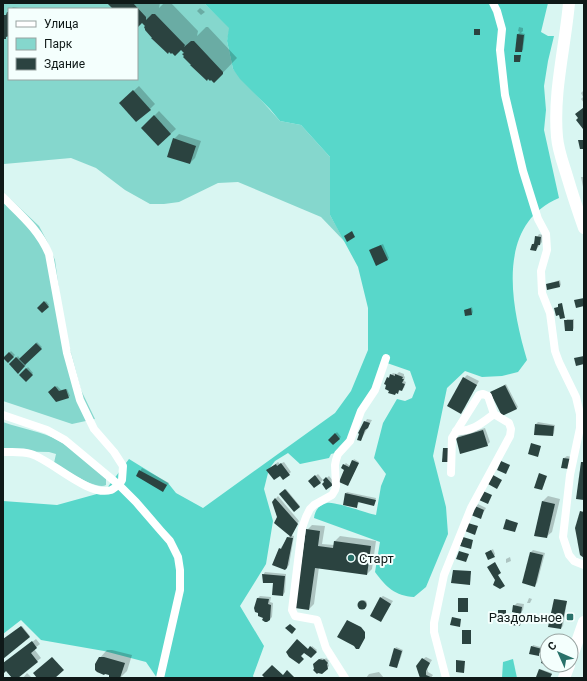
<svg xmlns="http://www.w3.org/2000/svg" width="587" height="681" viewBox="0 0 587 681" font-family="Roboto,sans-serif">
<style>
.green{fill:#85d7cd;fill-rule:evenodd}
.forest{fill:#58d7ca}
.shadow{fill:#0003}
.building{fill:#2b4340}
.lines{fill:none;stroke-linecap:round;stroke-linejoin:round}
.street{stroke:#fff;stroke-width:8}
.secondary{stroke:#fff;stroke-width:12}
.poi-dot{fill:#29716a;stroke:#f4fffd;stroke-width:1.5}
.labels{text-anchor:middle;stroke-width:4;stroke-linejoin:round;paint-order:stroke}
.poi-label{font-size:13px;fill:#0f1918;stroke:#f4fffd;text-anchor:start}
</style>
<rect width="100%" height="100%" fill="#d9f6f2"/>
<g class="green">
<path d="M3,3h201l26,25 -3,13 6,28 47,52 21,4 29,32v58l15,27 -24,-25 -83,-35 -20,1 -39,19 -15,2h-14l-25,-14 -29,-22 -25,-10 -67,6 -1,1zM9,9h128v70h-128z"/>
<path d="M3,192l36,34 8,15 8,19 9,66 17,64 14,29 -23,5 -69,-23z"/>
<path d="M3,422c19,7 39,9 56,19 18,10 32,24 47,37v7c-9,6 -42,-16 -52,-22l2,-9 -7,-2 -46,-1z"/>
</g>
<g class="forest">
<path d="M204,3h344l-7,29 7,4h6l-6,25 -4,25 2,24 -2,20 15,68c-64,27 -48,108 -32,162l-9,12 -16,4 -20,1 -17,-6 -18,17 -14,68 13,51 2,27 -22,53 -12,10c-19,-1 -28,-10 -39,-25l5,-30 -66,-24c1,-8 5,-13 13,-15 7,-2 39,10 49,12l5,-29 5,-12 -12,-16 9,-35 14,-24 8,2 7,-3 4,-10 -6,-17 -23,-8 -15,25 -24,51 -13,14 -4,1 -2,4 -29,6 -12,-11 -13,8 -6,8 -5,20 9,32 -7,43 -26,42 24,40 -11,30 1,2h-97l-11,-16 -42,-11 -63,-11 -20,-20 -18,14v-133l54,4 47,-13 25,-33 39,24 8,10 27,15 132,-95 16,-22 17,-41v-42l-10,-41 -28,-52v-58l-29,-32 -21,-4 -10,-12 -30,-30 -7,-10 -6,-28 2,-13z"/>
<path d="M513,659l4,19h-15l1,-16z"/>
</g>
<g class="shadow">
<path d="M108,3h52l-1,5 5,-5h7l27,28 -1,5 9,-9h2l29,31 -1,1 -22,23 -33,-33 -9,3 -30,-30 -5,5v-18h-23z"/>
<path d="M13,7l6,1 1,1h-9z"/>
<path d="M200,8l5,4 -4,3 -4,-4z"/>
<path d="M519,27l4,1v3l-2,2 4,1 -2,16 -2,1 -3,-17 2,-2 -2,-1z"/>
<path d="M139,86l16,18 -5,5 -24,-11z"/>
<path d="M584,90v13l-3,-4 2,-2 -2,-4z"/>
<path d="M584,107v20l-1,1 -6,-8 2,-2 -3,-4z"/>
<path d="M159,111l17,18 -18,16 -16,-17z"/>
<path d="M179,134l22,7 -6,17 -5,5 -16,-24z"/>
<path d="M581,177h3v9l-1,1z"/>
<path d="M539,234l4,1 -1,7 -6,8 -3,-6z"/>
<path d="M383,244l6,14 -2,2 -16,-11z"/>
<path d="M560,280l1,5 -1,1 -13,-2z"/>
<path d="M46,301l3,4 -7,7 -4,-4z"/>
<path d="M472,307l1,5 -1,2 -7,-4z"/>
<path d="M567,319h7v9l-1,2 -7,-9z"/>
<path d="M37,342l5,5 -17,16 1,2 -8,7 -8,-8 8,-8 2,3z"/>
<path d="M11,351l4,4 -7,6 -3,-3z"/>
<path d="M28,367l5,6 -7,7 -6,-5z"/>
<path d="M399,372l5,2v2l1,1 -1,4 2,1 -2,6 -9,6 -7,-16 5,-5 4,1z"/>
<path d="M467,375l12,6 -15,28 -3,3 3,-34z"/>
<path d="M506,384l12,23 -2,2 -24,-17z"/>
<path d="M57,386l4,4 6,-1 3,7 -2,1 -18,-5z"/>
<path d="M367,419l5,1 -11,20 -2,-7z"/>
<path d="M538,422l17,3 -1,8 -1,2 -17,-11z"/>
<path d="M485,428l5,14 -3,3 -30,-7 2,-2z"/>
<path d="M337,432l4,5 -8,7 -4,-4z"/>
<path d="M567,456l6,1 -2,9 -7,-8z"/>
<path d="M354,459l5,3 -11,23 -4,-20 2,-2 4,3z"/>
<path d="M278,462l2,2 4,-2 7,10 -2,2 -19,-6z"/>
<path d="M142,468l27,15 -4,5 -2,3 -26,-15z"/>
<path d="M318,474l5,6 -8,7 -5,-6z"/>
<path d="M329,476l5,6 -2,3 -8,-5z"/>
<path d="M286,489l14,17 -6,5 -14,-17z"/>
<path d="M347,492l29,6 -1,5 -1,2 -14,-4 -4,6 -10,-14z"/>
<path d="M278,496l21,25 -8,14 3,1 -5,29 -4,4 -5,-20 10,-14 -12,-17 -5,-16z"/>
<path d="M548,496l12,3 -8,33 -6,5 -11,-2 8,-34z"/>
<path d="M478,504l8,4 -5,9 -5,-10z"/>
<path d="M312,525l13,1 -3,18 12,1 1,-4 5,-5 36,5 -4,28 -5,5 -48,-7 -5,37 -5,5 -2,-79z"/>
<path d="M493,549l2,5 -1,2 -8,-3z"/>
<path d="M533,550l12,3 -8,30 -2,2 -4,-33z"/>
<path d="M510,557l1,4 -5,2v-4z"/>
<path d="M265,572l21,2 -1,18 -2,3 -9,-13 -11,-7z"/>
<path d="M260,596l11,1 -1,5 3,1 -1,14 -3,3 -11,-22z"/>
<path d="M383,596l10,5 -12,19 -1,-22z"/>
<path d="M529,598l3,1 -2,4h-3z"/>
<path d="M556,599l11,2 -4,25 -2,2 -8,-19z"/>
<circle cx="363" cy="604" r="4"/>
<path d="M517,603l7,1 -1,6 -3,3 -6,-7z"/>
<path d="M515,616l7,1v6l-3,2 -6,-7z"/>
<path d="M22,626l8,10 -27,22v-18z"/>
<path d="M36,639l4,5 -6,5 7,9 -25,20h-3l-6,-8 -4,3v-8z"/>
<path d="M533,645l11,3v2l-6,5 -6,-8z"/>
<path d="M312,646l5,4 -6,7 -5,-4z"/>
<path d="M396,647l7,3 -2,7 -4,10 -2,-18z"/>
<path d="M107,650h5l20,5 -5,16 -7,7h-3l-21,-9 1,-8z"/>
<path d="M426,657l6,3 -5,8 1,4 5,3 -2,3h-10l2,-19z"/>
<path d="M321,658l4,1 1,-1 3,3 -1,1 1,4 -7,7 -8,-9z"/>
<path d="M540,669l12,4 -2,5 -13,-1z"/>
<path d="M379,672l5,6h-18l3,-4z"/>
<path d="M27,673l5,5h-9z"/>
</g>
<g class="building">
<path d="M107,3h26l13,14v3l6,-6h3l30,31 -1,2 7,-6h3l29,31v2l-9,9 -3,-3 -1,1 -2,-2 -1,2 -17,-16h1l-8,-8 1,-1 -2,-2 2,-1 -3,-3 -6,6 -3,-3 -1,1 -2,-2 -1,2 -17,-16h1l-7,-8v-1l-1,-2 1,-1 -3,-3 -5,5v-19h-24z"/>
<path d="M7,12h2v24l-3,1v2h-3v-22l1,-2h2z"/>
<rect x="474" y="29" width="6" height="6"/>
<path d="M517,34l7,1 -2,17h-7z"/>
<path d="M514,55h7l-1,7h-6z"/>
<path d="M133,90l18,20 -15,12 -17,-19z"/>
<path d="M583,108l1,2 -1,19 -7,-9 2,-2 -3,-4z"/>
<path d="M154,115l17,19 -13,12 -17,-18z"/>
<path d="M173,138l23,8 -6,18 -23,-7z"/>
<path d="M578,140h6v9h-4z"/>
<path d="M352,231l3,6 -8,5 -3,-6z"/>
<path d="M535,236l6,1 -1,8h-2l-2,6 -6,-1 2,-6h2z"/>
<path d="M381,245l7,15 -12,6 -7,-16z"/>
<path d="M559,281l1,6 -13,3 -1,-6z"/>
<path d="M584,298v8l-8,2 -2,-8z"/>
<path d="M44,301l5,6 -7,6 -5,-5z"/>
<path d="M562,303l3,15 -5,1 -1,-4 -3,1 -2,-8 4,-1v-3z"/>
<path d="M471,308l1,7 -7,1 -1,-6z"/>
<path d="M564,320h9v11h-8z"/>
<path d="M36,343l6,6 -17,16 -6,-6z"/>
<path d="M9,352l5,5 -6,6 -5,-5z"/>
<path d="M584,356v8l-8,2 -2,-8z"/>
<path d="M16,357l9,9 -7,8 -9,-10z"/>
<path d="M26,368l7,7 -7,7 -7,-7z"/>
<path d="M390,374l5,2v-2l8,3 -1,2h2l-2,4 3,1 -3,7 -3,-1 -1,4 -2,-1 -1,2 -7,-2 1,-2 -4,-2 1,-4 -2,-1 3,-7 2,1z"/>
<path d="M463,377l14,8 -16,29 -14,-8z"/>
<path d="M505,385l12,24 -15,7 -12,-24z"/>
<path d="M55,386l4,5 7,-2 3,9 -13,4 -8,-10z"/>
<path d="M364,421l6,2 -2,5 -3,2 -4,11 -4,-1 2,-6 -1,-1z"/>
<path d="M535,424l19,2 -1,10 -19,-1z"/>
<path d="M483,430l5,16 -28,8 -4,-16z"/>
<path d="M335,433l5,6 -7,6 -5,-5z"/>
<path d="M531,443l10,3 -3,11 -10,-3z"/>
<path d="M443,448h6l-1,14h-6z"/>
<path d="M563,458l8,1 -2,10 -8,-1z"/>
<path d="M352,460l7,3 -11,23 -9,-4 5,-12 -3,-2 2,-4 6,3z"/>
<path d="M501,461l9,4 -4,9 -9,-4z"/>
<path d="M581,462h3v38l-8,-1z"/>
<path d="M281,463l9,12 -7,5 -3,-4 -6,4 -8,-10 10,-6 1,2z"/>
<path d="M139,470l28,15 -4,7 -27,-16z"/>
<path d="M539,473l8,3 -5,14 -8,-2z"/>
<path d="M315,475l6,8 -7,5 -6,-7z"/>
<path d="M493,475l9,5 -5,9 -9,-5z"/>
<path d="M326,477l7,8 -7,5 -4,-6 2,-2 -1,-2z"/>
<path d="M285,489l15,18 -6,5 -15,-18z"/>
<path d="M483,491l9,4 -4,9 -9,-4z"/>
<path d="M345,493l31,7 -2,6 -16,-4 -1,6 -14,-3z"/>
<path d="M275,498l23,26 -7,13 -17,-14 3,-6 -5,-15z"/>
<path d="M542,501l13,3 -8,34 -13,-2z"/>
<path d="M475,506l9,4 -3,9 -10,-4z"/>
<path d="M580,511l4,1v46l-4,-3 -5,-27z"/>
<path d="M506,519l12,4 -3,9 -12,-3z"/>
<path d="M468,523l10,3 -3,9 -10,-4z"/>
<path d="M306,529l14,2 -2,15 15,2 1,-7 37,5 -4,29 -52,-7 -6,42 -14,-2z"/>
<path d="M287,537l6,1 -6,30 -2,2 -13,-5 7,-17 2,1z"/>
<path d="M463,537l10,3 -2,9 -11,-3z"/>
<path d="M491,550l4,7 -7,3 -3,-7z"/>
<path d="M459,551l10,3 -3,8 -10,-3z"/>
<path d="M530,552l13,3 -8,32 -13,-4z"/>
<path d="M495,562l6,11 -3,2 7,11 -5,3 -7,-4 2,-5 -8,-13z"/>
<path d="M453,570l18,1 -1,14 -19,-2z"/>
<path d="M262,574l23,2 -2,20 -11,-1 1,-12h-10z"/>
<path d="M380,597l11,7 -10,18 -11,-6z"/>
<path d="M257,598l12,1 -1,5 3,1 -1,15 -3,2h-2l-3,-2 1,-2 -5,-2v-3l-3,-1 -1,-4z"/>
<rect x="458" y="598" width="10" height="14"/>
<path d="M554,599l13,2 -6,28 -13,-2z"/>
<circle cx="362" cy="605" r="4.5"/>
<path d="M513,605l9,2 -1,7 -9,-2z"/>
<rect x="498" y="610" width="8" height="8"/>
<path d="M452,617l9,2 -1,8 -10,-2z"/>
<path d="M512,618l9,1 -1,7 -10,-1z"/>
<path d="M347,620l14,7 4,5v6l-6,11h-3l-2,-3 -17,-9z"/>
<path d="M290,624l6,5 -4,5 -7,-6z"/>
<path d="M21,626l9,11 -27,22v-20z"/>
<rect x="462" y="630" width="9" height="14"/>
<path d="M297,639l11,10 2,-3 7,6 -6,6 -7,-5 -3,3 3,3 -5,5 -10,-7 -3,-5z"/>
<path d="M32,641l5,7 -6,5 7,9 -20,16h-6l-6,-7 -3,3v-11z"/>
<path d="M531,646l11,3 1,3 -4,1v3l-10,-2z"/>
<path d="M394,648l8,3 -5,17 -8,-2z"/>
<path d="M545,652h2v13l-6,-2z"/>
<path d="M52,657l12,13 -9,8h-18l-4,-5z"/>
<path d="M99,657h5l21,6 -5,15h-7l-4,-1v-2l-4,-1 -1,1 -7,-3 -2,-2v-6z"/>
<path d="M422,658l8,5 -4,8v4l7,3h-13l-4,-12z"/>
<path d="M319,659l4,1 1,-1 4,4 -1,1 1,5 -6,5 -4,-1 -1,1 -4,-4 1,-1 -1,-5z"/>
<path d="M456,660l9,1 -1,12 -8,-1z"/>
<path d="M272,665l11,10 4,-5 8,8h-30l-3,-3z"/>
<path d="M539,669l13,5 -2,4 -14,-1z"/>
</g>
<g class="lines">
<g class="street">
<path d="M493,3l4,8 5,18 -2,21 5,45 18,76 15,48 8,15 1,16 -6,21 1,22 8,20 5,38 4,11 17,35 4,17v14l-10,47 -7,62 6,18 5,6 10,4"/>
<path d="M3,197c18,18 36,33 46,57l18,99 13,47 14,29 20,23 9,14 -1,14 -3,5 17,17 25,29 9,10 8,16 2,13v20l-20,88"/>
<path d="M3,415l44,15 18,10 54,45c-3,1 -5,4 -8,5 -23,7 -58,-29 -80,-36 -9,-3 -19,-2 -28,-2"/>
<path d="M456,431c16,1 26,-8 38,-17"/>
<path d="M345,678l-19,-30 -9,-28 -22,-4 -3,-6 10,-82 4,-11 4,-8 4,-4 18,-10 3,-5 1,-4 -1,-21 1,-5 2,-6 12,-13 11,-30 14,-21 11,-32"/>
<path d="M446,678l-12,-46v-9l10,-48 27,-67 39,-72 1,-7 -2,-6 -15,-9 -6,-18 -5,-2 -4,1 -27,43 -1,35"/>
</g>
<g class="secondary">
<path d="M569,3c-4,45 -16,89 -12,134 1,13 6,26 10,39 5,17 11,35 17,52"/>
<path d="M571,659l13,-37"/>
<path d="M564,678l5,-13"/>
</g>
</g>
<g class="poi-dot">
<circle cx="351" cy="558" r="4"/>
<rect x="566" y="613" width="8" height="8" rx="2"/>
</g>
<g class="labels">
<g class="poi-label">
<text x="359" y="563">Старт</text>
<text x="562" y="622" text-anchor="end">Раздольное</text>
</g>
</g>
<rect width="587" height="681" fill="none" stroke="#0f1918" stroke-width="8"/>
<rect x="8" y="8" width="130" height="72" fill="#f4fffd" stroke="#98a3a1"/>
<rect x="16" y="21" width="20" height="6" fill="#ffffff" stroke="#98a3a1"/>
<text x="44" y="28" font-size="12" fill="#0f1918">Улица</text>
<rect x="16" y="38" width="20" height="12" fill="#85d7cd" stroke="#98a3a1"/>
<text x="44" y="48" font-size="12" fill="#0f1918">Парк</text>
<rect x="16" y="58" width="20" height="12" fill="#2b4340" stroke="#98a3a1"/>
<text x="44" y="68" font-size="12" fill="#0f1918">Здание</text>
<g transform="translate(559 653) rotate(315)"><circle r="19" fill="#f4fffd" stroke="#98a3a1"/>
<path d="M0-3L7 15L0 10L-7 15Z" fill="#29716a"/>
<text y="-6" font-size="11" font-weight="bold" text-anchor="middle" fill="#0f1918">С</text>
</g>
</svg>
